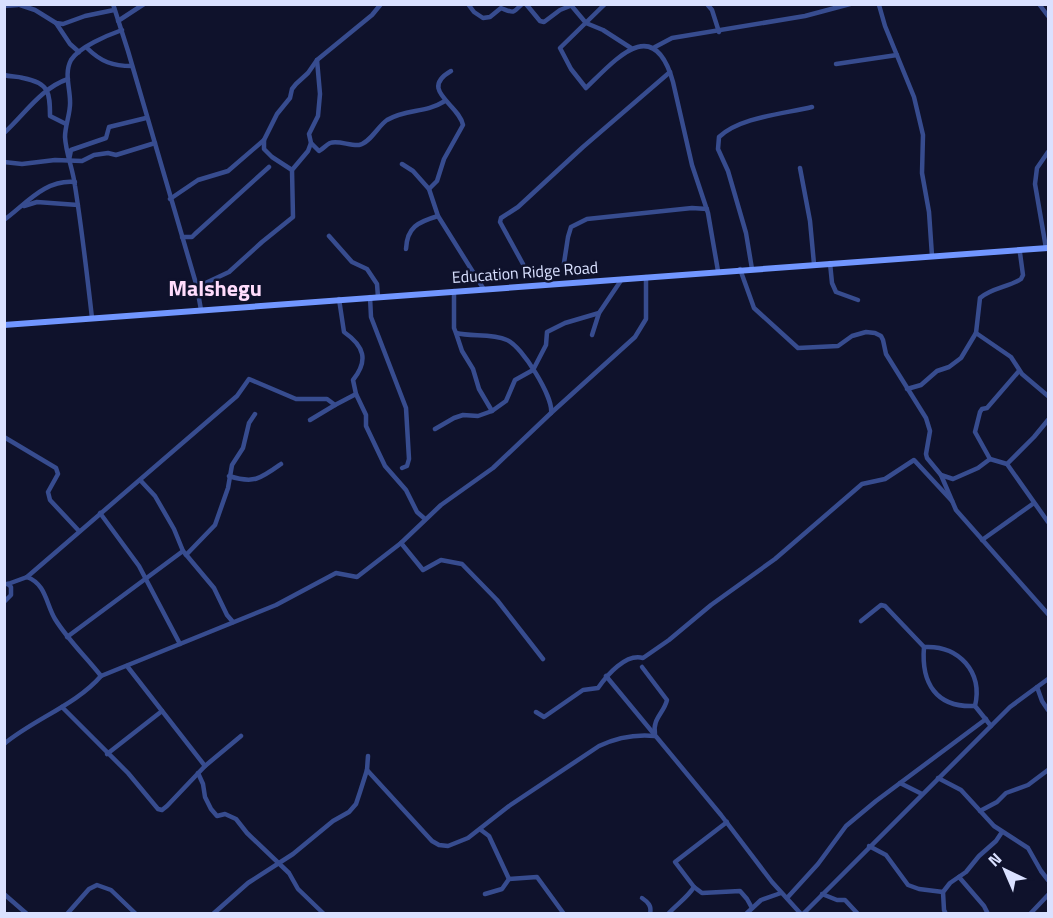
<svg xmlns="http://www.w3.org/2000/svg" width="1053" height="918" viewBox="0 0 1053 918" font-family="'Titillium Web',sans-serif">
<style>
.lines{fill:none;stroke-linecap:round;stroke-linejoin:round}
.minor{stroke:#374c8f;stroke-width:4.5}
.secondary{stroke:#7196ff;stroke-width:6}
.labels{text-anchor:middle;stroke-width:5;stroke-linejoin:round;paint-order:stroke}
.street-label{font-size:16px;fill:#dae1ff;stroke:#0f122c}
.district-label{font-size:22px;font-weight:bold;fill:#ffdcfc;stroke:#0f122c}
</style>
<rect width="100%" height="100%" fill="#0f122c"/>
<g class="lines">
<g class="minor">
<path d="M17,4l18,6 21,13 7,1 22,-8 29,-6"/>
<path d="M113,4l15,47 69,236 4,23"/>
<path d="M468,4l6,8 9,6 7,-1 11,-9c13,5 11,6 21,-4"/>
<path d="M526,4l14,17 4,1 16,-12 10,-4"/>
<path d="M570,4l16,19 17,7 28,18"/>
<path d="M605,4l-45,44 11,21 15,19c31,-30 68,-74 87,-6l19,83 16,48 10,58"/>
<path d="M707,4l5,6 7,22"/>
<path d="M1039,4l9,12"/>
<path d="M879,5l6,21 29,71 9,38 -1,38 7,39 3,44"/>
<path d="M4,6l14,-1"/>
<path d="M118,21l26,-17"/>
<path d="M56,23l14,21 9,8"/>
<path d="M655,47l17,-9 133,-22 45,-12"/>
<path d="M87,48c14,14 26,18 45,18"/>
<path d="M836,64l61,-9"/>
<path d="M4,75c7,2 13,1 19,3 26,5 27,14 27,38l16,8"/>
<path d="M4,133c20,-18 37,-45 64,-54"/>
<path d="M264,140v9l8,8 20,13"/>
<path d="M311,143l8,8c4,-2 7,-6 11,-8 8,-3 20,3 29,2 11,-2 19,-19 28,-25 21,-12 37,-6 58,-19"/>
<path d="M69,160l2,-10 35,-12 3,-11 37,-9"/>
<path d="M4,162l18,2 33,-4 27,1 12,-6 14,-2 8,2 39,-12"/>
<path d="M402,164l11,7 16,18 9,27 45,72"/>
<path d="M800,168l10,53 4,43"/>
<path d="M429,189l8,-8 7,-22 19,-34c-4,-21 -45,-35 -12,-54"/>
<path d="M170,199l28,-19 30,-9 36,-31 13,-26 13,-16 2,-9 4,-5 12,-11 9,-13 55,-45 9,-11"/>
<path d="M24,206l13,-4 41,3"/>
<path d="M4,220c22,-16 41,-41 71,-38"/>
<path d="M329,236l23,26 15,7 10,15 1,13"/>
<path d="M182,237h10l3,-3 74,-67"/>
<path d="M1046,248l-11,-64 2,-16 11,-16"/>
<path d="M406,249c1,-22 12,-27 32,-33"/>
<path d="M564,263l4,-26 3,-10 16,-8 105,-11 15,1"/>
<path d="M830,263l2,20 4,9 22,8"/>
<path d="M523,264l-23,-42 1,-4 17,-11 65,-60 87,-75"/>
<path d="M740,269l14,39 44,40 40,-2 14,-10 14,-4 9,1 6,3 2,4 3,14 40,64 4,13 -4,23 1,4 14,17 15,35 92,104"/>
<path d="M752,269l-6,-36 -18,-62 -10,-22 1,-12c21,-20 64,-23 93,-30"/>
<path d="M197,287l32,-15 33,-30 31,-25 -1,-47 16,-19 3,-8 -2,-9 9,-18 2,-22 -3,-34"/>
<path d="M370,297l1,20 35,91 3,51 -2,7 -5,2"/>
<path d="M339,299l5,33c20,14 25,28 9,48l3,14 10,21v11l19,40 21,24 11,22 8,7"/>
<path d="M92,318c-5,-44 -10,-88 -17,-132 -2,-17 -9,-32 -10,-49 0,-12 6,-25 5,-36 0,-13 -6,-28 1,-41 8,-13 37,-25 51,-30"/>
<path d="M456,333l6,18 11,18 6,20 13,22"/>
<path d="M976,333l35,24 11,17 26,22"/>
<path d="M592,335l7,-22"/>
<path d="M907,389l14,-4 16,-14 12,-4 12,-9 15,-25 4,-35c11,-10 29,-11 41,-19l2,-4 -3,-22 -2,-2"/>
<path d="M551,413l84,-76 11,-18v-42"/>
<path d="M310,420l25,-15"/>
<path d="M435,429l19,-11 9,-3 15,1 14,-5 14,-10 9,-21 18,-10 13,-25 1,-13 18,-9 34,-10 23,-34"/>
<path d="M4,437l52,31 2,6 -10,18 2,8 29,31"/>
<path d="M990,459l-15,-27 5,-20 2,-3 5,-1 32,-37"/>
<path d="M1007,464l41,58"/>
<path d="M941,475l12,4 25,-11 12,-9 17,5 27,-27 14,-17"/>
<path d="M229,476c25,8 31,3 52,-12"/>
<path d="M141,481l14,15 19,33 9,22 31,37 13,27 6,7"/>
<path d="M100,513l39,53 41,78"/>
<path d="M982,540l52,-37"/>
<path d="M401,543l22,27 18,-10 21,4 35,36 46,59"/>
<path d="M186,555l29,-30 13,-37 4,-23 11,-17 6,-25 6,-9"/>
<path d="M27,577l210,-181 12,-17 47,20h31l8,6 21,-11"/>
<path d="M4,584h4l19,-7c19,7 19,27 28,42 13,21 31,38 46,57 -25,29 -67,43 -97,68"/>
<path d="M4,602l7,-7v-8l-3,-3"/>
<path d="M861,621l20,-16 4,1 39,41c-3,36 12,61 51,59"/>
<path d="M67,637l116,-86"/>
<path d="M924,647c35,-2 59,25 51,59l16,20"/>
<path d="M127,666l78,100"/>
<path d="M642,667l25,33c-3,13 -15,19 -12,34"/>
<path d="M101,676l175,-71 60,-32 21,4 44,-34 40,-38 52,-37 58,-55c3,-15 -29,-67 -44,-73 -16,-7 -35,-3 -51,-7l-2,-5v-37"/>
<path d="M606,676l115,139 51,67 29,32"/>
<path d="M1037,687l5,14 6,9"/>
<path d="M62,707l66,66 30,36 4,1 5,-4 38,-40 36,-30"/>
<path d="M536,712l8,5 39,-27 15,-2c9,-13 28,-35 45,-30l26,-18 42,-35 64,-46 87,-75 23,-5 29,-19 38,41"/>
<path d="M107,754l55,-43"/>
<path d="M367,770l65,71 7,4 9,1 20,-8 41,-32 90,-60c19,-9 36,-12 56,-10"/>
<path d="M198,773l5,11 2,13 6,12 6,7 8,-2 11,5 11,14 42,40 9,16 26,25"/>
<path d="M938,778l23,12 33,36 34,22 13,23 7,9"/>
<path d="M900,783l22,11"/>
<path d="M980,811l17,-9 9,-9 22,-8 20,-15"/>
<path d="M727,822l-52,40 19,25 8,6 38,-2 7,8 5,9"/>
<path d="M481,830l8,6 20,43 28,-2 27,37"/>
<path d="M869,846l17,9 22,30 11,4 24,3"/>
<path d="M959,877l25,29 4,8"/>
<path d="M4,894l23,20"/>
<path d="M485,894l17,-5 7,-10"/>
<path d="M822,894l15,6h8l13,14"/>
<path d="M642,898c6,4 10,8 8,16"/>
<path d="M787,898l31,-34 28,-38 30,-25 110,-82"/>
<path d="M67,914l22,-25 8,-4 14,5 25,24"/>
<path d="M213,914l35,-31 45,-29 40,-33 16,-9 7,-8 4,-12 7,-22 1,-14"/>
<path d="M668,914c9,-10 19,-16 26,-27"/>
<path d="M746,914l15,-14 20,-7"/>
<path d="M803,914l207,-207 38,-28"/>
<path d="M946,914l-2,-4 -1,-18 7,-9 16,-11 13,-16 17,-15 6,-9"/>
<path d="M1030,914l18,-19"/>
</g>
<path class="secondary" d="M4,325l1044,-77"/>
</g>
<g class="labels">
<g class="street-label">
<text transform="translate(525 272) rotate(-4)" y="6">Education Ridge Road</text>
</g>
<g class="district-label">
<text x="215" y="296">Malshegu</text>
</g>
</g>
<rect width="1053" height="918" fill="none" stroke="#dae1ff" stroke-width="12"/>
<g transform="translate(1005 870) rotate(316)" stroke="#0f122c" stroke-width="4.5" paint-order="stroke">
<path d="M0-4.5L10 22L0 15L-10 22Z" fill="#dae1ff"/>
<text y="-9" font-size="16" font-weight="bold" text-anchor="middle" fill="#dae1ff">N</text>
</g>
</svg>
